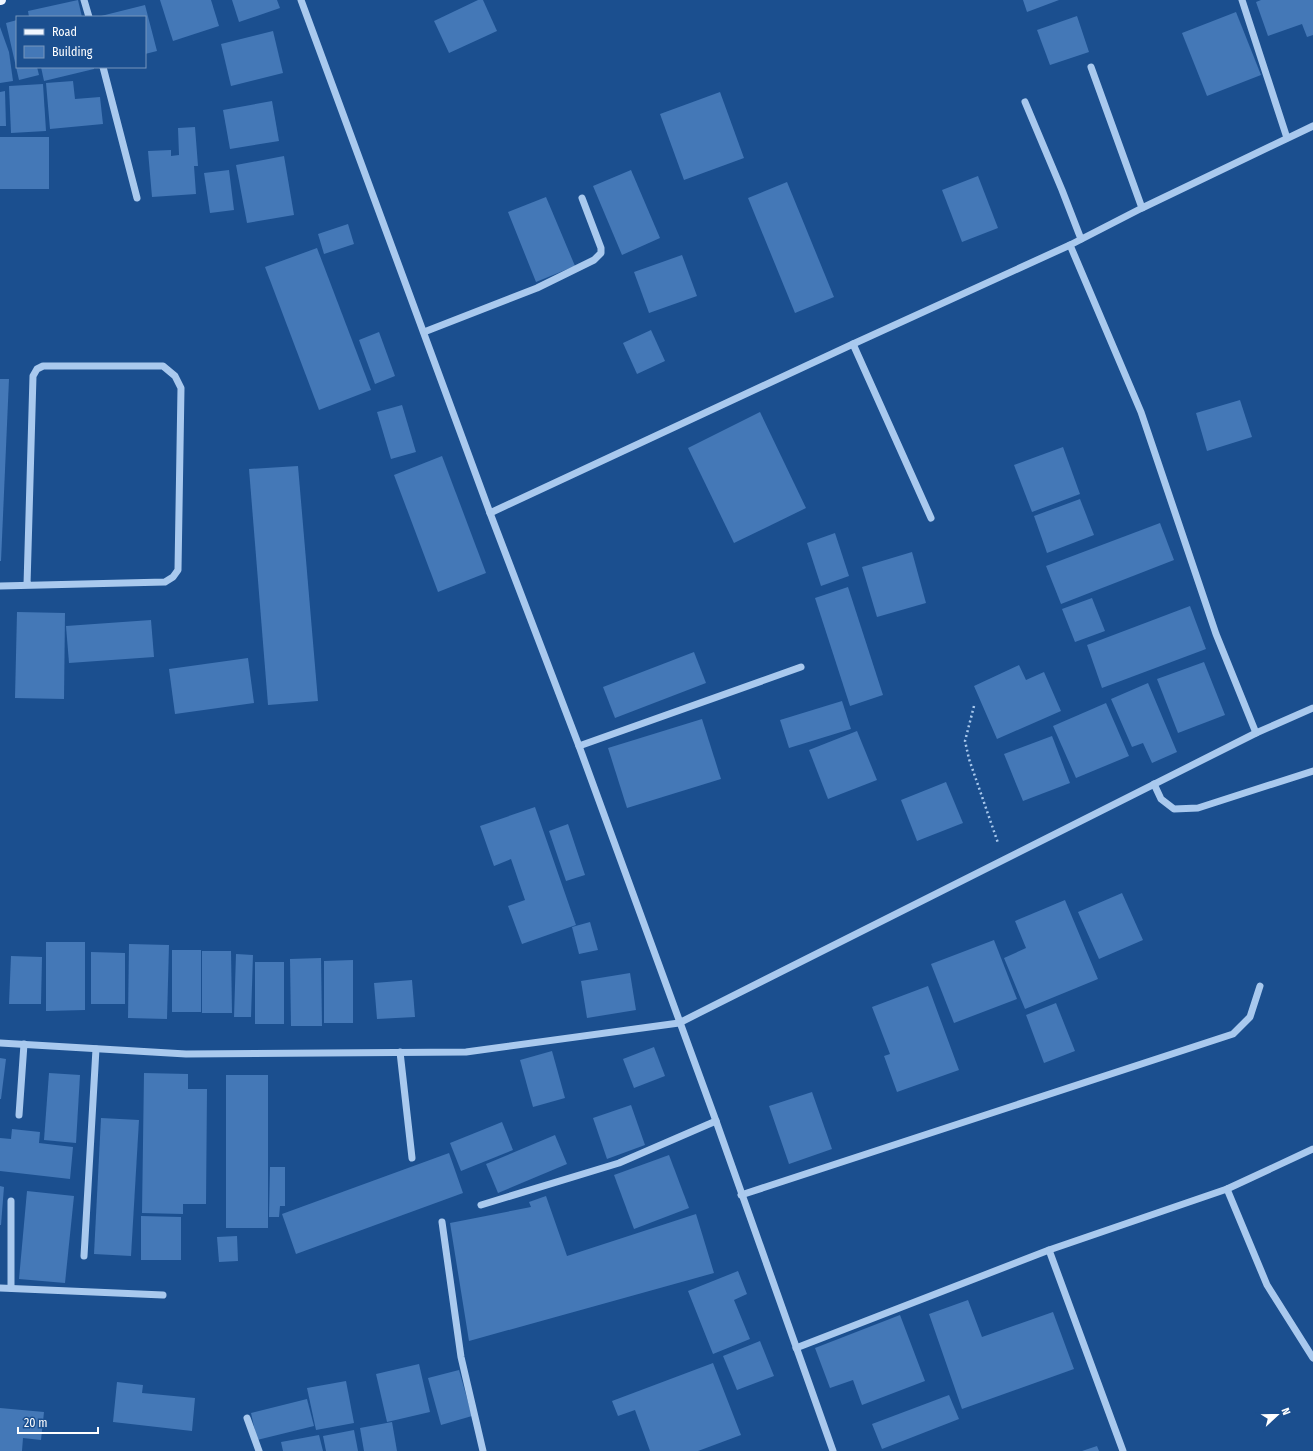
<svg xmlns="http://www.w3.org/2000/svg" width="1313" height="1451" viewBox="0 0 1313 1451" font-family="'Fira Sans Condensed',sans-serif">
<style>
.building{fill:#4478b7}
.lines{fill:none;stroke-linecap:round;stroke-linejoin:round}
.path{stroke:#a9c9ee;stroke-width:2.5;stroke-dasharray:2 3;stroke-linecap:butt}
.minor{stroke:#a9c9ee;stroke-width:7}
.major{stroke:#f0f6ff;stroke-width:10}
</style>
<rect width="100%" height="100%" fill="#1b4f8f"/>
<g class="building">
<path d="M78,0l4,17h-53l-1,-6z"/>
<path d="M160,0h51l8,26 -46,15z"/>
<path d="M232,0h45l3,8 -41,14z"/>
<path d="M478,0h5l14,31 -48,22 -15,-32z"/>
<path d="M1023,0h36l-32,12z"/>
<path d="M1261,0h52v35l-6,2 -5,-13 -34,12 -12,-34z"/>
<path d="M145,5l12,46 -12,3v-37h-44v-1z"/>
<path d="M1236,12l25,63 -54,21 -25,-63z"/>
<path d="M1077,16l12,36 -39,13 -13,-35z"/>
<path d="M17,20v47h20l2,8 -20,5 -13,-57z"/>
<path d="M0,27l9,25 4,29 -13,2z"/>
<path d="M273,31l10,42 -52,13 -10,-42z"/>
<path d="M41,67h53v2l-50,12z"/>
<path d="M73,81l2,18 25,-2 3,27 -53,5 -4,-46z"/>
<path d="M43,84l3,47 -35,2 -2,-47z"/>
<path d="M5,91l1,35h-6v-34z"/>
<path d="M720,92l24,66 -60,22 -24,-66z"/>
<path d="M272,101l7,40 -49,8 -7,-39z"/>
<path d="M195,127l3,39h-4l2,28 -44,3 -4,-46 23,-1v6l8,-1 -1,-27z"/>
<rect x="0" y="137" width="49" height="52"/>
<path d="M284,156l10,59 -47,8 -11,-58z"/>
<path d="M229,170l5,40 -24,3 -6,-40z"/>
<path d="M631,170l29,68 -38,17 -29,-69z"/>
<path d="M978,176l20,52 -36,14 -20,-52z"/>
<path d="M787,182l47,115 -39,16 -47,-115z"/>
<path d="M546,197l29,69 -39,16 -28,-70z"/>
<path d="M348,224l6,20 -30,10 -6,-20z"/>
<path d="M317,248l54,142 -52,20 -54,-143z"/>
<path d="M682,255l15,41 -48,17 -15,-41z"/>
<path d="M651,330l14,31 -28,13 -14,-31z"/>
<path d="M379,332l16,44 -20,8 -16,-44z"/>
<path d="M0,379h9l-8,182h-1z"/>
<path d="M1240,400l12,37 -45,14 -11,-38z"/>
<path d="M402,405l14,47 -25,7 -14,-47z"/>
<path d="M760,412l46,96 -72,35 -46,-95z"/>
<path d="M1063,447l17,47 -48,18 -18,-47z"/>
<path d="M442,456l44,117 -48,19 -44,-117z"/>
<path d="M298,466l20,235 -50,4 -19,-236z"/>
<path d="M1080,499l14,36 -47,18 -13,-37z"/>
<path d="M1160,523l14,37 -113,44 -15,-38z"/>
<path d="M835,533l14,43 -28,10 -14,-43z"/>
<path d="M912,552l14,51 -49,14 -15,-50z"/>
<path d="M848,587l35,108 -33,11 -35,-108z"/>
<path d="M1092,598l13,33 -30,11 -13,-33z"/>
<path d="M1190,606l16,43 -104,39 -15,-43z"/>
<path d="M17,612l48,1 -1,86 -49,-1z"/>
<path d="M151,620l3,37 -85,6 -3,-37z"/>
<path d="M694,652l12,31 -91,35 -12,-31z"/>
<path d="M248,658l6,45 -79,11 -6,-45z"/>
<path d="M1204,662l21,53 -47,18 -21,-54z"/>
<path d="M1019,665l7,15 18,-8 17,39 -64,28 -23,-53z"/>
<path d="M1148,683l29,69 -25,11 -9,-20 -11,4 -21,-48z"/>
<path d="M842,701l9,28 -62,19 -9,-28z"/>
<path d="M1106,703l23,53 -53,22 -23,-52z"/>
<path d="M702,719l19,60 -94,29 -19,-60z"/>
<path d="M857,731l20,49 -49,19 -19,-49z"/>
<path d="M1052,736l18,47 -47,18 -19,-47z"/>
<path d="M946,782l17,41 -46,18 -16,-41z"/>
<path d="M535,807l41,118 -54,19 -14,-38 17,-6 -14,-41 -17,7 -14,-40z"/>
<path d="M568,824l17,51 -19,6 -17,-50z"/>
<path d="M1122,893l21,47 -44,19 -21,-47z"/>
<path d="M1065,900l33,79 -73,30 -21,-51 22,-10 -11,-27z"/>
<path d="M590,922l8,28 -19,4 -7,-27z"/>
<path d="M994,940l23,59 -63,24 -23,-59z"/>
<path d="M46,942h39v68l-39,1z"/>
<path d="M129,944l40,1 -2,74 -39,-1z"/>
<rect x="172" y="950" width="29" height="62"/>
<path d="M202,951h29l1,62h-30z"/>
<path d="M91,952l34,1v51h-34z"/>
<path d="M236,954l17,1 -2,62h-17z"/>
<path d="M11,956l31,1 -1,47h-32z"/>
<path d="M321,958l1,68h-31l-1,-67z"/>
<path d="M353,960v63h-29v-62z"/>
<rect x="255" y="962" width="29" height="62"/>
<path d="M630,973l6,37 -49,8 -6,-37z"/>
<path d="M412,980l3,37 -38,2 -3,-36z"/>
<path d="M928,986l31,84 -62,22 -13,-36 6,-2 -18,-47z"/>
<path d="M1056,1003l19,48 -31,12 -18,-48z"/>
<path d="M654,1047l11,29 -31,12 -11,-29z"/>
<path d="M552,1051l13,47 -32,9 -13,-47z"/>
<path d="M0,1058l6,1 -5,40h-1z"/>
<path d="M49,1073l31,2 -4,68 -32,-3z"/>
<path d="M144,1073l44,1v15h19l-1,115h-23v10l-41,-1z"/>
<rect x="226" y="1075" width="42" height="153"/>
<path d="M812,1092l20,57 -43,15 -20,-58z"/>
<path d="M631,1105l14,40 -38,14 -14,-41z"/>
<path d="M101,1118l38,2 -8,136 -37,-2z"/>
<path d="M502,1122l11,28 -52,21 -11,-28z"/>
<path d="M12,1129l28,3 -1,11 34,4 -3,32 -70,-8v-33l11,1z"/>
<path d="M555,1135l12,29 -69,29 -12,-29z"/>
<path d="M449,1153l14,40 -167,61 -14,-40z"/>
<path d="M669,1155l20,53 -55,21 -20,-54z"/>
<path d="M270,1167h15v39h-5l-1,11h-10z"/>
<path d="M0,1186l4,1 -3,38h-1z"/>
<path d="M27,1191l47,5 -9,87 -46,-4z"/>
<path d="M546,1196l21,60 129,-42 18,59 -245,68 -19,-118 81,-16 -2,-5z"/>
<path d="M141,1216l40,1v43h-40z"/>
<path d="M237,1236l1,25 -19,1 -2,-25z"/>
<path d="M738,1271l9,23 -13,6 16,39 -37,15 -25,-63z"/>
<path d="M968,1300l14,37 71,-25 21,57 -112,40 -33,-95z"/>
<path d="M900,1315l25,66 -63,24 -9,-25 -23,8 -15,-40z"/>
<path d="M760,1341l14,35 -37,14 -14,-34z"/>
<path d="M713,1363l28,72 -43,16h-48l-15,-41 -17,6 -6,-15z"/>
<path d="M419,1364l11,48 -43,10 -11,-48z"/>
<path d="M459,1370l13,46 -31,9 -13,-47z"/>
<path d="M346,1381l8,42 -38,7 -9,-42z"/>
<path d="M117,1382l26,3 -1,8 53,5 -3,33 -79,-9z"/>
<path d="M949,1395l10,24 -77,30 -10,-25z"/>
<path d="M307,1399l7,27 -57,14 -6,-27z"/>
<path d="M0,1408l44,4 -3,28 -18,-2 -1,13h-22z"/>
<path d="M392,1422l5,29h-33l-4,-23z"/>
<path d="M354,1430l4,21h-32l-3,-15z"/>
<path d="M319,1435l4,16h-40l-2,-9z"/>
<path d="M1097,1446l2,5h-17z"/>
</g>
<g class="lines">
<path class="path" d="M974,706l-9,35 4,18 29,84"/>
<g class="minor">
<path d="M84,0l5,17"/>
<path d="M301,0l189,513 89,233 137,375 117,330"/>
<path d="M1242,0l45,138"/>
<path d="M103,67l34,131"/>
<path d="M1091,67l51,141"/>
<path d="M1025,102l37,88 19,49"/>
<path d="M1070,245l71,167 75,222 40,99"/>
<path d="M424,332l113,-44 57,-28 7,-7v-5l-19,-50"/>
<path d="M853,344l78,174"/>
<path d="M490,513l363,-169 217,-99 72,-37 171,-82"/>
<path d="M0,586l165,-4 8,-5 5,-7 3,-182 -6,-12 -12,-10h-120l-6,3 -4,7 -6,209"/>
<path d="M579,746l222,-79"/>
<path d="M1154,784l7,15 13,10 24,-1 115,-37"/>
<path d="M0,1043l186,11 280,-2 213,-29 577,-290 57,-25"/>
<path d="M400,1052l12,106"/>
<path d="M19,1115l5,-71"/>
<path d="M1227,1189l40,96 46,73"/>
<path d="M741,1195l492,-161 17,-17 10,-31"/>
<path d="M481,1205l138,-42 97,-42"/>
<path d="M442,1222l19,135 22,94"/>
<path d="M1049,1250l74,201"/>
<path d="M84,1256l12,-207"/>
<path d="M0,1288l163,7"/>
<path d="M11,1288v-87"/>
<path d="M796,1348l253,-98 178,-61 86,-40"/>
<path d="M247,1418l12,33"/>
</g>
<path class="major" d="M0,0h1"/>
</g>
<rect x="16" y="16" width="130" height="52" fill="#1b4f8f" stroke="#7695bc"/>
<rect x="24" y="29" width="20" height="6" fill="#f0f6ff" stroke="#7695bc"/>
<text x="52" y="36" font-size="12" fill="#ffffff">Road</text>
<rect x="24" y="46" width="20" height="12" fill="#4478b7" stroke="#7695bc"/>
<text x="52" y="56" font-size="12" fill="#ffffff">Building</text>
<g transform="translate(1277 1415) rotate(68)" stroke="#1b4f8f" stroke-width="3" paint-order="stroke">
<path d="M0-3L7 15L0 10L-7 15Z" fill="#ffffff"/>
<text y="-6" font-size="11" font-weight="bold" text-anchor="middle" fill="#ffffff">N</text>
</g>
<path d="M18 1427v6h80v-6" fill="none" stroke="#ffffff" stroke-width="2"/>
<text x="24" y="1427" font-size="12" fill="#ffffff" stroke="#1b4f8f" stroke-width="3" paint-order="stroke">20 m</text>
</svg>
